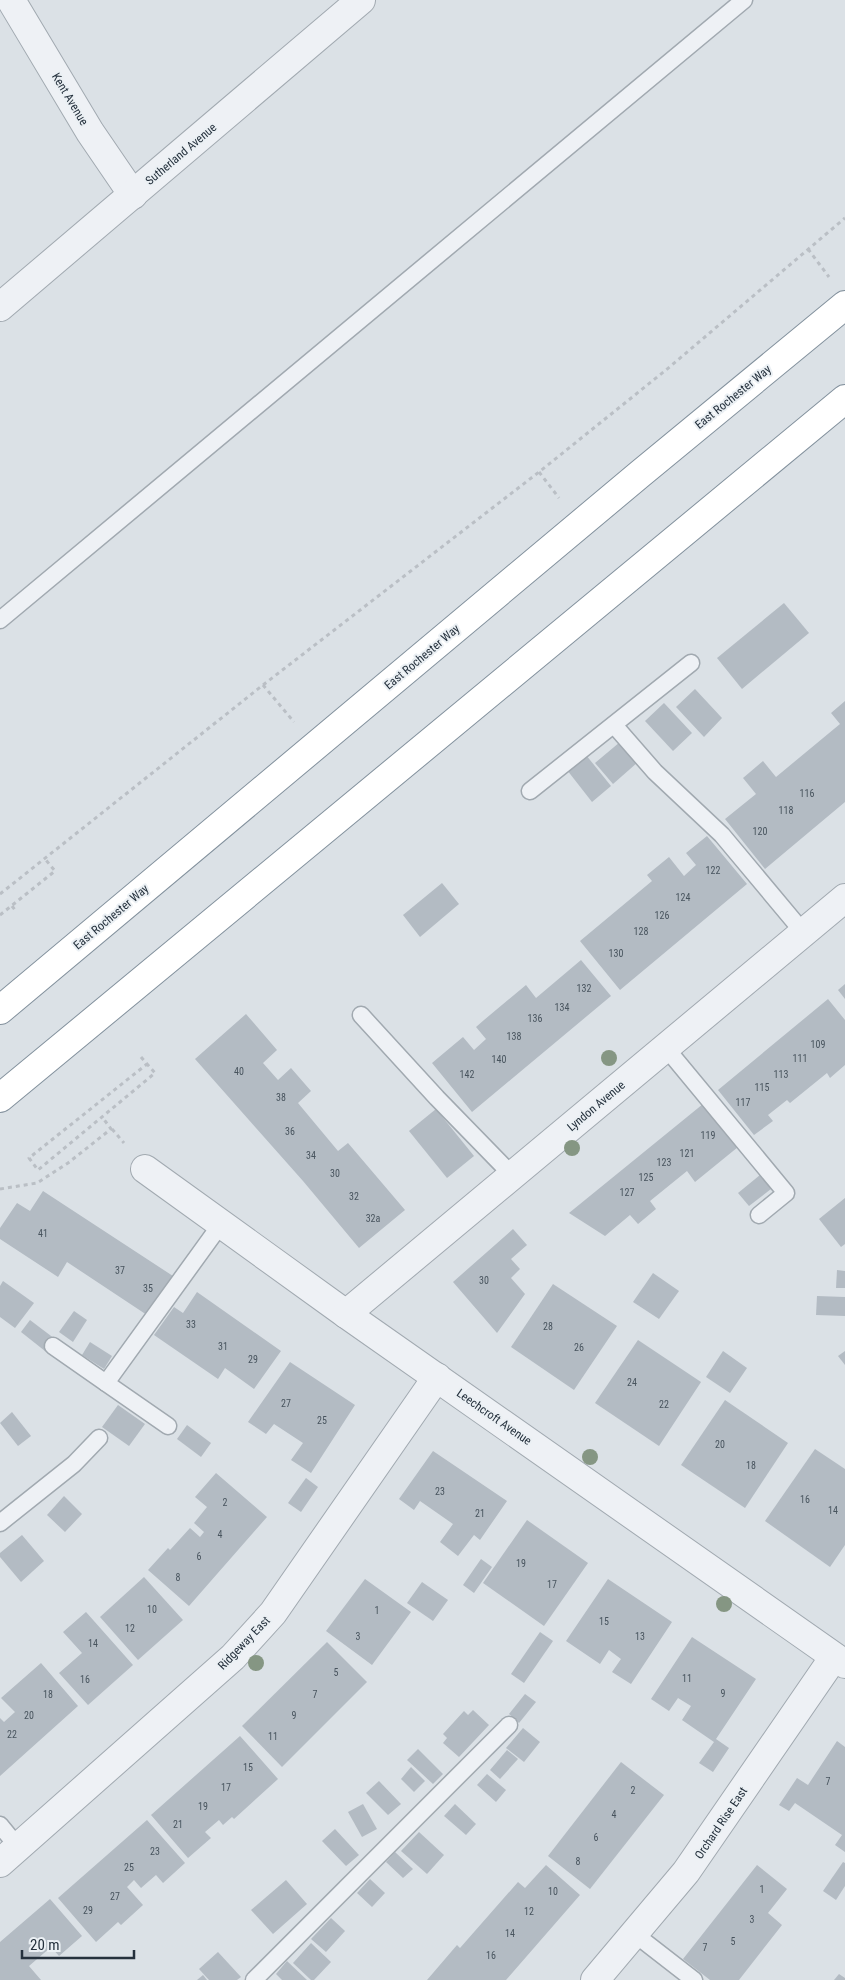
<svg xmlns="http://www.w3.org/2000/svg" width="845" height="1980" viewBox="0 0 845 1980" font-family="'Roboto Condensed',sans-serif">
<style>
.building{fill:#b3bbc3}
.lines{fill:none;stroke-linecap:round;stroke-linejoin:round}
.lane-casing{stroke:#a1a9b0;stroke-width:19}
.street-casing{stroke:#a1a9b0;stroke-width:30}
.highway-casing{stroke:#83919d;stroke-width:30}
.path{stroke:#babfc5;stroke-width:3;stroke-dasharray:4 4;stroke-linecap:butt}
.lane{stroke:#eef1f5;stroke-width:16}
.street{stroke:#eef1f5;stroke-width:28}
.highway{stroke:#fff;stroke-width:28}
.tree{fill:#859683}
.labels{text-anchor:middle;stroke-width:4;stroke-linejoin:round;paint-order:stroke}
.number-label{font-size:10px;fill:#48545e}
.street-label{font-size:12px;fill:#25313d;stroke:#ebf0f4}
</style>
<rect width="100%" height="100%" fill="#dbe1e6"/>
<g class="building">
<path d="M784,603l25,30 -67,56 -25,-31z"/>
<path d="M695,689l27,29 -18,19 -28,-30z"/>
<path d="M845,701v101l-80,67 -40,-50 31,-25 -13,-16 20,-17 13,16 64,-53 -9,-11z"/>
<path d="M664,703l28,30 -19,18 -28,-30z"/>
<path d="M620,742l18,20 -25,22 -18,-21z"/>
<path d="M586,755l25,31 -19,16 -25,-32z"/>
<path d="M707,836l40,48 -127,106 -40,-49 72,-60 -5,-6 22,-18 15,19 12,-11 -10,-12z"/>
<path d="M442,883l17,21 -39,33 -17,-22z"/>
<path d="M581,960l30,36 -139,116 -40,-49 31,-26 11,13 12,-11 -10,-12 8,-7 42,-35 10,13z"/>
<path d="M845,984v15l-7,-9z"/>
<path d="M828,999l17,21v45l-15,13 -3,-5 -37,30 -3,-3 -19,15 5,6 -19,14 -36,-45z"/>
<path d="M246,1014l31,36 -14,13 15,17 13,-12 20,23 -13,12 40,48 10,-8 57,67 -46,38 -56,-67 -108,-122z"/>
<path d="M703,1104l35,43 -43,35 -8,-11 -37,30 6,8 -18,15 -8,-9 -25,21 -36,-23z"/>
<path d="M436,1109l38,47 -27,22 -38,-47z"/>
<path d="M760,1175l11,14 -22,17 -11,-13z"/>
<path d="M43,1191l133,87 -26,39 -83,-55 -9,15 -58,-38v-11l17,-25 13,8z"/>
<path d="M845,1198v46l-4,3 -22,-28z"/>
<path d="M513,1229l14,16 -16,14 9,10 -9,9 14,16 -28,39 -44,-51z"/>
<path d="M837,1270l8,1v17h-9z"/>
<path d="M653,1273l26,18 -20,28 -26,-17z"/>
<path d="M3,1281l31,22 -19,25 -15,-11v-31z"/>
<path d="M553,1284l64,42 -43,64 -63,-43z"/>
<path d="M197,1292l84,59 -27,38 -29,-21 -7,11 -64,-44 20,-28 9,6z"/>
<path d="M817,1296l28,1v19l-29,-1z"/>
<path d="M74,1311l13,9 -14,22 -14,-10z"/>
<path d="M30,1320l25,19 -10,12 -24,-19z"/>
<path d="M638,1340l63,42 -42,64 -64,-43z"/>
<path d="M90,1342l22,14 -8,13 -22,-14z"/>
<path d="M723,1351l24,17 -17,25 -24,-16z"/>
<path d="M845,1351v14l-7,-9z"/>
<path d="M290,1362l65,43 -44,68 -20,-13 12,-17 -29,-19 -8,10 -18,-12z"/>
<path d="M725,1400l63,43 -43,65 -64,-43z"/>
<path d="M118,1405l27,19 -16,22 -27,-19z"/>
<path d="M12,1412l19,24 -13,10 -18,-23z"/>
<path d="M187,1425l24,18 -10,14 -24,-18z"/>
<path d="M815,1449l30,20v76l-15,22 -65,-46z"/>
<path d="M433,1451l74,50 -27,39 -6,-5 -16,21 -18,-14 13,-18 -33,-23 -6,9 -15,-11z"/>
<path d="M216,1473l51,44 -78,89 -41,-36 20,-22 2,2 20,-22 10,9 4,-5 -10,-9 13,-16 -12,-10z"/>
<path d="M306,1478l12,9 -17,25 -13,-9z"/>
<path d="M64,1496l18,18 -17,18 -18,-17z"/>
<path d="M527,1520l61,43 -44,63 -61,-43z"/>
<path d="M22,1535l22,26 -23,21 -21,-25v-4z"/>
<path d="M481,1559l11,8 -18,26 -11,-8z"/>
<path d="M144,1577l39,43 -45,40 -38,-43z"/>
<path d="M365,1579l46,33 -39,53 -46,-34z"/>
<path d="M608,1579l64,43 -41,62 -19,-12 9,-13 -12,-9 -9,14 -34,-23z"/>
<path d="M422,1582l26,18 -15,21 -26,-18z"/>
<path d="M86,1612l47,53 -45,40 -29,-32 23,-20 -19,-21z"/>
<path d="M540,1632l13,9 -29,42 -13,-9z"/>
<path d="M692,1637l64,42 -40,60 13,9 -16,24 -14,-9 15,-21 -32,-22 9,-14 -13,-8 -9,13 -18,-12z"/>
<path d="M327,1642l40,40 -85,85 -40,-41z"/>
<path d="M41,1663l37,43 -78,70v-58l4,4 11,-10 -14,-14z"/>
<path d="M525,1694l11,8 -17,21 -10,-9z"/>
<path d="M473,1710l16,15 -30,32 -16,-14 4,-5 -4,-4 21,-23 4,4z"/>
<path d="M523,1728l17,14 -16,20 -18,-14z"/>
<path d="M240,1736l38,43 -44,40 -2,-2 -9,8 -4,-5 -14,12 6,6 -23,20 -37,-43z"/>
<path d="M837,1741l8,6v105l-10,-7 7,-10 -47,-32 -6,8 -10,-6 18,-27 11,7z"/>
<path d="M418,1749l25,25 -10,10 -26,-24z"/>
<path d="M507,1750l11,9 -18,20 -10,-9z"/>
<path d="M621,1762l43,33 -74,94 -42,-33z"/>
<path d="M411,1767l14,14 -11,11 -13,-13z"/>
<path d="M487,1774l19,16 -10,12 -19,-17z"/>
<path d="M379,1781l22,23 -13,11 -22,-22z"/>
<path d="M363,1804l14,25 -15,8 -14,-25z"/>
<path d="M455,1804l21,20 -10,11 -22,-19z"/>
<path d="M147,1820l38,43 -22,20 -7,-8 -15,13 -7,-8 -7,7 16,18 -22,20 -3,-3 -22,20 -38,-44z"/>
<path d="M335,1829l24,26 -13,11 -24,-25z"/>
<path d="M419,1832l25,23 -17,19 -26,-23z"/>
<path d="M395,1852l18,17 -10,9 -17,-16z"/>
<path d="M843,1862l2,1v23l-9,14 -13,-9z"/>
<path d="M546,1865l34,30 -74,85h-79l30,-35 3,3 58,-66 7,6z"/>
<path d="M757,1865l30,24 -19,24 14,12 -43,55h-29l-27,-21z"/>
<path d="M370,1879l15,14 -13,14 -15,-14z"/>
<path d="M286,1880l21,24 -34,30 -22,-24z"/>
<path d="M50,1899l32,37 -23,20 -8,-9 -22,19 12,14h-41v-38z"/>
<path d="M331,1918l14,13 -19,21 -15,-13z"/>
<path d="M311,1943l20,19 -17,18h-3l-18,-17z"/>
<path d="M218,1952l23,25 -4,3h-28l-10,-11z"/>
<path d="M287,1961l20,19h-25l-6,-6z"/>
<path d="M839,1974l6,4v2h-11z"/>
<path d="M203,1975l4,5h-10z"/>
</g>
<g class="lines">
<g class="lane-casing">
<g id="lane">
<path d="M0,620l744,-620"/>
<path d="M614,725l41,47 67,63 81,97"/>
<path d="M530,791l161,-128"/>
<path d="M361,1015l76,83 76,78"/>
<path d="M666,1048l120,145 -27,22"/>
<path d="M53,1346l53,37"/>
<path d="M168,1426l-62,-43 115,-159"/>
<path d="M0,1523l74,-59 25,-26"/>
<path d="M0,1825l18,22"/>
<path d="M636,1935l58,45"/>
<path d="M254,1980l255,-255"/>
</g>
</g>
<g class="street-casing">
<g id="street">
<path d="M11,0l79,132 43,63"/>
<path d="M0,307l361,-307"/>
<path d="M145,1169l201,145 499,350"/>
<path d="M346,1314l499,-416"/>
<path d="M0,1863l233,-206 40,-44 164,-236"/>
<path d="M595,1980l91,-108 148,-215"/>
</g>
</g>
<g class="highway-casing">
<g id="highway">
<path d="M0,1010l640,-536 205,-169"/>
<path d="M0,1098l845,-699"/>
</g>
</g>
<g class="path">
<path d="M808,249l21,28"/>
<path d="M539,472l20,26"/>
<path d="M263,685l31,37"/>
<path d="M0,894l263,-209 276,-213 127,-102 179,-152"/>
<path d="M12,906l3,4"/>
<path d="M0,915l55,-44 -10,-12"/>
<path d="M141,1057l6,7 -118,94 9,12 117,-97 -8,-9"/>
<path d="M112,1129l12,14"/>
<path d="M0,1189l37,-6 31,-20 43,-34 -8,-11"/>
</g>
<use href="#lane" class="lane"/>
<use href="#street" class="street"/>
<use href="#highway" class="highway"/>
</g>
<g class="tree">
<circle cx="609" cy="1058" r="8"/>
<circle cx="572" cy="1148" r="8"/>
<circle cx="590" cy="1457" r="8"/>
<circle cx="724" cy="1604" r="8"/>
<circle cx="256" cy="1663" r="8"/>
</g>
<g class="labels">
<g class="number-label">
<text x="807" y="797">116</text>
<text x="786" y="814">118</text>
<text x="760" y="835">120</text>
<text x="713" y="874">122</text>
<text x="683" y="901">124</text>
<text x="662" y="919">126</text>
<text x="641" y="935">128</text>
<text x="616" y="957">130</text>
<text x="584" y="992">132</text>
<text x="562" y="1011">134</text>
<text x="535" y="1022">136</text>
<text x="514" y="1040">138</text>
<text x="818" y="1048">109</text>
<text x="800" y="1062">111</text>
<text x="499" y="1063">140</text>
<text x="239" y="1075">40</text>
<text x="467" y="1078">142</text>
<text x="781" y="1078">113</text>
<text x="762" y="1091">115</text>
<text x="281" y="1101">38</text>
<text x="743" y="1106">117</text>
<text x="290" y="1135">36</text>
<text x="708" y="1139">119</text>
<text x="687" y="1157">121</text>
<text x="311" y="1159">34</text>
<text x="664" y="1166">123</text>
<text x="335" y="1177">30</text>
<text x="646" y="1181">125</text>
<text x="627" y="1196">127</text>
<text x="354" y="1200">32</text>
<text x="373" y="1222">32a</text>
<text x="43" y="1237">41</text>
<text x="120" y="1274">37</text>
<text x="484" y="1284">30</text>
<text x="148" y="1292">35</text>
<text x="191" y="1328">33</text>
<text x="548" y="1330">28</text>
<text x="223" y="1350">31</text>
<text x="579" y="1351">26</text>
<text x="253" y="1363">29</text>
<text x="632" y="1386">24</text>
<text x="286" y="1407">27</text>
<text x="664" y="1408">22</text>
<text x="322" y="1424">25</text>
<text x="720" y="1448">20</text>
<text x="751" y="1469">18</text>
<text x="440" y="1495">23</text>
<text x="805" y="1503">16</text>
<text x="225" y="1506">2</text>
<text x="833" y="1514">14</text>
<text x="480" y="1517">21</text>
<text x="220" y="1538">4</text>
<text x="199" y="1560">6</text>
<text x="521" y="1567">19</text>
<text x="178" y="1581">8</text>
<text x="552" y="1588">17</text>
<text x="152" y="1613">10</text>
<text x="377" y="1614">1</text>
<text x="604" y="1625">15</text>
<text x="130" y="1632">12</text>
<text x="358" y="1640">3</text>
<text x="640" y="1640">13</text>
<text x="93" y="1647">14</text>
<text x="336" y="1676">5</text>
<text x="687" y="1682">11</text>
<text x="85" y="1683">16</text>
<text x="723" y="1697">9</text>
<text x="48" y="1698">18</text>
<text x="315" y="1698">7</text>
<text x="29" y="1719">20</text>
<text x="294" y="1719">9</text>
<text x="12" y="1738">22</text>
<text x="273" y="1740">11</text>
<text x="248" y="1771">15</text>
<text x="828" y="1785">7</text>
<text x="226" y="1791">17</text>
<text x="633" y="1794">2</text>
<text x="203" y="1810">19</text>
<text x="614" y="1818">4</text>
<text x="178" y="1828">21</text>
<text x="596" y="1841">6</text>
<text x="155" y="1855">23</text>
<text x="578" y="1865">8</text>
<text x="129" y="1871">25</text>
<text x="762" y="1893">1</text>
<text x="553" y="1895">10</text>
<text x="115" y="1900">27</text>
<text x="88" y="1914">29</text>
<text x="529" y="1915">12</text>
<text x="752" y="1923">3</text>
<text x="510" y="1937">14</text>
<text x="733" y="1945">5</text>
<text x="705" y="1951">7</text>
<text x="491" y="1959">16</text>
</g>
<g class="street-label">
<text transform="translate(70 99) rotate(59)" y="4">Kent Avenue</text>
<text transform="translate(181 154) rotate(-40)" y="4">Sutherland Avenue</text>
<text transform="translate(733 397) rotate(-39)" y="4">East Rochester Way</text>
<text transform="translate(422 657) rotate(-40)" y="4">East Rochester Way</text>
<text transform="translate(111 917) rotate(-40)" y="4">East Rochester Way</text>
<text transform="translate(596 1106) rotate(-40)" y="4">Lyndon Avenue</text>
<text transform="translate(494 1417) rotate(35)" y="4">Leechcroft Avenue</text>
<text transform="translate(244 1643) rotate(-46)" y="4">Ridgeway East</text>
<text transform="translate(721 1823) rotate(-56)" y="4">Orchard Rise East</text>
</g>
</g>
<path d="M22 1950v8h112v-8" fill="none" stroke="#25313d" stroke-width="2.5"/>
<text x="30" y="1950" font-size="15" fill="#25313d" stroke="#ebf0f4" stroke-width="4" paint-order="stroke">20 m</text>
</svg>
